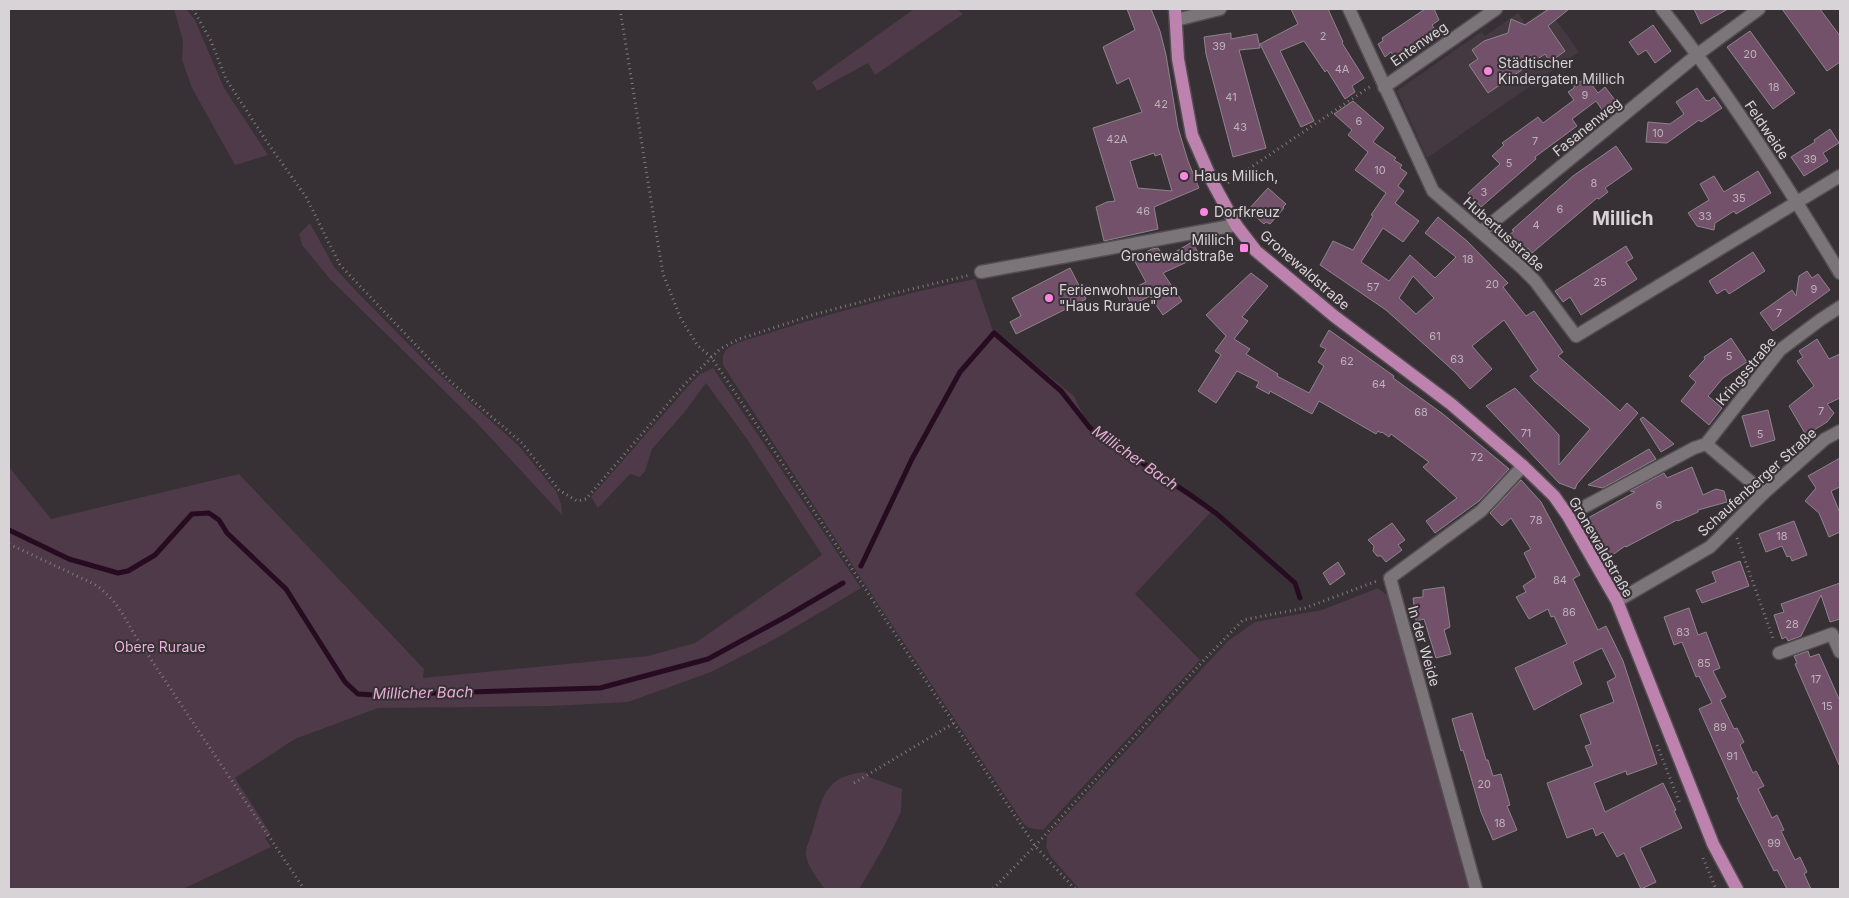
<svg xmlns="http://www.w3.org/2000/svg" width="1849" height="898" viewBox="0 0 1849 898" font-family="Inter,sans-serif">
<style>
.built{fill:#443941}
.green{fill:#4e3a48}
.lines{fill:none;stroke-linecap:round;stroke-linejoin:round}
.stream{stroke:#270b21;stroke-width:5}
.building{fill:#73516a;stroke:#8c858a;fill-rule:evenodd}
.minor-casing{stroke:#524d51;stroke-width:15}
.major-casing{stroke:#524d51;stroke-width:15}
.path{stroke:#807b7e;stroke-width:3;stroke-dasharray:1 4;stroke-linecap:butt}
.minor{stroke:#7b7478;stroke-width:12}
.major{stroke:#be82af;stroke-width:12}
.poi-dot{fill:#fd86e1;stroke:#373135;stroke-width:2}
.labels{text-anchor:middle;stroke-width:4;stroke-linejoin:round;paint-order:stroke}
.number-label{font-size:11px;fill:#beb2bb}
.street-label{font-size:14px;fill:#d7d3d6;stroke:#373135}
.poi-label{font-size:14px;fill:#d7d3d6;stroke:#373135;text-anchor:start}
.park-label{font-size:14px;fill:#ebb0db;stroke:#373135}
.water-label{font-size:15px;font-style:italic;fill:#e8acd7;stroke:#373135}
.district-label{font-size:19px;font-weight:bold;fill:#d9d2d7;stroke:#373135}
</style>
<rect width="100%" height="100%" fill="#373135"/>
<path class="built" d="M1546,9h2l31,43 -152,106 -30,-67 84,-59 4,4 33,-23 7,10z"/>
<g class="green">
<path d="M174,9h12l9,11 29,68 44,67 -33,10 -43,-77 -10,-28 1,-19z"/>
<path d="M914,9h43l6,5 -88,61 -7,-12 -51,28 -5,-9z"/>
<path d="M310,223l24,44 23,25 74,75 88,79 37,45 5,13 1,11 -86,-93 -146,-143 -28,-34 -3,-11z"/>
<path d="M975,279l18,52 81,65 17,37 120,79 -76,82 65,66 -157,170 -14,-2 -5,-4 -173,-261 -128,-198c0,-6 -1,-10 3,-15 7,-8 34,-14 46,-18 67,-21 134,-39 203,-53z"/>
<path d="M713,368l148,220 -86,51 -64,33 -83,30 -76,4 -174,2 -83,31 -60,39 36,56 -6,4 6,9 -88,42h-174v-422l42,52 188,-45 185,195 -1,9 225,-22 47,-13 127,-88 -75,-116 -41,-56 -23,31 -31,35 -7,22 -5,6 -10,-3 -32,34 -7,-11 99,-113 10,-10z"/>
<path d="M1378,588l11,9 83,292h-393l-28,-32 -5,-10 1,-11 181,-195 27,-19 67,-12z"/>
<path d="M865,772l4,5 33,12 -1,23 -19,38 -23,39h-34c-6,-8 -18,-23 -19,-34 -1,-7 5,-18 7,-26 10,-33 12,-53 52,-57z"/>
</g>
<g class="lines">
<g class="stream">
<path d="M9,530l60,29 49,14 10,-2 27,-16 37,-41 17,-1 10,7 8,13 59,56 59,93 13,12 16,1 226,-7 108,-29 79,-43 56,-33"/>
<path d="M861,566l51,-107 48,-87 34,-39 67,58 29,37 102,68 25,18 78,69 5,15"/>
</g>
</g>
<g class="building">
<path d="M1127,9h24l9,22 6,24 12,73 10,33 11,27 -45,19 4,22 -54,12 -8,-34 11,-5 8,-1 -22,-73 49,-16 -13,-34 -12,6 -14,-37 32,-17zM1154,153l1,3 6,-2 11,37 -34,-3 -8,-27z"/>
<path d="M1291,9h37l15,33 -1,1 22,35 -12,8 3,6 -10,7 -18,-29 -2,2 -21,-31 -24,10 34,70 -13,6 -41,-83 38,-20z"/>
<path d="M1425,9h9l5,11 -7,5 4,6 -41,27 -4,-6 -6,5 -7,-13 5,-3 -1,-3z"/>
<path d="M1549,9h20l-21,17 17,25 -15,11 -5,-8 -57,39 -19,-28 9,-6 -6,-9 12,-9 24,-8 3,-14 14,6z"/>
<path d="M1694,9h34l-27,15z"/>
<path d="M1782,9h38l20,27v26l-13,9z"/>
<path d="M1653,25l18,26 -16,12 -9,-13 -8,5 -9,-13z"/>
<path d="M1750,31l45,62 -22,16 -46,-62z"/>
<path d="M1231,33v6l26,-5 3,14 -21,2 27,98 -33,9 -27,-103 -2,-17z"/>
<path d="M1586,77l12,16 7,-6 13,17 -13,10 -9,-13 -24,18 5,7 -42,31 1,2 -55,48 -13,-14 32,-29 -8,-8 12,-11 -2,-2 36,-26 5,6 31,-23 -6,-8 6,-4 1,-7 5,1z"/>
<path d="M1697,88l9,13 1,-1 2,1 5,-4 8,11 -21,14 -2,-2 -32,23 -21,-1 2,-20 22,2 14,-10 -8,-12z"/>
<path d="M1353,101l31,27 -11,14 23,16 -2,2 8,5 -2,3 7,5 -9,13 6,5 -9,12 24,18 -16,21 -20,-14 -22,34 28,19 21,-26 25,23 21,-21 -31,-24 13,-16 29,24 41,42 -5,4 23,29 8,-5 29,41 -5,4 62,55 7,-8 11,10 -61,71 -2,5 -16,-6 -73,-77 29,-18 44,47v30l31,-36 -55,-47 -5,-6 8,-6 -34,-50 -32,26 20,23 -22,20 -14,-16 -70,-63 -66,-45 13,-24 20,9 20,-34 -2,-1 15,-22 -31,-23 13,-18 -20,-17 4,-5 -18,-16zM1413,276l21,22 -18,16 -17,-16z"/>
<path d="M1830,129l9,14 -16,10 5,8 -24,15 -13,-19 24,-15 -1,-2z"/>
<path d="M1616,146l16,23 -27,19 3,4 -9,7 -2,-1 -65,55 -4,-5 -6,4 -14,-16 6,-5 -2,-1 61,-54z"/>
<path d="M1758,171l13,22 -35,21 -2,-3 -19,12 -1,7 -17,-4 -9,-13 21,-13 -9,-16 14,-8 10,16z"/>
<path d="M1268,188l18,16 -3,3 1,1 -14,16 -4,-2 -2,2 -16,-14z"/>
<path d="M1192,242l8,14 -37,17 19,28 -19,14 -13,-19 -18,9 -7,-13 21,-10 -13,-24 19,-9 6,-1 7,10z"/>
<path d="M1626,246l7,12 -7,4 11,17 -56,36 -11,-18 -7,5 -8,-11z"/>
<path d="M1753,252l12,19 -36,23 -4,-5 -8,5 -8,-13z"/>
<path d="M1070,268l16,31 -70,35 -6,-12 11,-6 -9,-18z"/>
<path d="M1807,271l5,7 6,-4 12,16 -57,41 -13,-18 32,-23 4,6 3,-20z"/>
<path d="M1251,273l17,13 -26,31 6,4 -14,18 16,10 -4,5 32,20 -1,2 32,17 15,-27 -6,-4 8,-13 -6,-3 9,-16 65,46 -1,2 50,36 66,55 -30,32 -44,32 -9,-12 31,-23 -34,-31 6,-5 -38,-28 -2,3 -7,-5 -1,1 -3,-2 -2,3 -57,-33 -7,13 -42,-23 -1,3 -13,-7 3,-5 -22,-11 -21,32 -18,-12 23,-36 -6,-4 11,-15 -20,-21z"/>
<path d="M1731,338l16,24 -24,16 -15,18 14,12 -13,17 -28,-24 15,-19 -7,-6 16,-17 -1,-2z"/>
<path d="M1817,339l12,20 11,-5v44l-13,6 7,9 -7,9 -21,13 -17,-29 25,-20 -17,-25 6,-4 -4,-6z"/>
<path d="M1768,410l7,30 -24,7 -9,-31z"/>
<path d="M1643,417l31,27 -13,8 -21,-33z"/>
<path d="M1649,449l7,10 -53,29 -15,-3z"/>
<path d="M1840,458v29l-9,4 9,22v19l-11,5 -10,-24 -14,-12 11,-13 -8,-12z"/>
<path d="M1692,467l11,28 13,-6 8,2 3,11 -29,8v2l-20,9 -1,-1 -51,27 -1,-1 -14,10 -12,-18 -11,-20 47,-26 -5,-1 34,-18 3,5z"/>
<path d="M1521,480l20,22 39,73 -7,4 25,51 8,-4 17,35 34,103 -30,11 -1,-4 -32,12 11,29 58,-29 13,27 -2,1 8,17 -42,20 16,34 -15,7 -17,-36 -7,4 -14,-25 -7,4 -3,-8 -26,10 -20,-55 46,-17 -8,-20 6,-2 -11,-29 34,-13 -7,-20 9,-5 -14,-29 -29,14 9,22 -48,26 -19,-42 52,-24 -13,-28 -3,1 -3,-8 -19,10 -13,-22 10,-5 -3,-6 13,-9 -12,-24 7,-4 -20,-31 -9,8 -12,-13z"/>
<path d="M1794,521l13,34 -15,6 -2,-5 -3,1 -5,-11 -16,6 -7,-18z"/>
<path d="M1392,523l13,17 -7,5 4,5 -16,12 -5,-6h-4l-4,-5 1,-5 -6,-6z"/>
<path d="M1740,561l9,25 -47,17 -6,-13 20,-8 -4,-10z"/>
<path d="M1338,562l7,12 -15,11 -7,-12z"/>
<path d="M1840,583v36l-10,3 -9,-27 -20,41 -13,5 -2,-4 -4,2 -8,-24 10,-3 -3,-8z"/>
<path d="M1444,587l6,40 -6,3 7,24 -15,4 -12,-39 -8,2 -3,-23 10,-1v-7z"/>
<path d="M1689,608l9,27 8,-3 14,36 -7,3 13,26 -6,3 14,29 3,-1 7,14 -4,3 13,28 3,-2 8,15 -6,3 14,29 5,-3 7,15 -3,1 14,29 5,-3 7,15 -3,2 7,15h-24l-10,-19 -3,1 -37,-73 2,-1 -40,-88 13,-6 -13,-27 -3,1 -14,-35 -8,3 -10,-28z"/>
<path d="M1808,651l2,6 9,-3 21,47v66l-45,-103 2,-1 -3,-7z"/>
<path d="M1472,713l14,47h2l5,16 8,-2 9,31 -3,1 10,24 -24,10 -12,-28 -18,-62 -2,1 -9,-32z"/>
</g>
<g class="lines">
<g class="minor-casing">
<g id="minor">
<path d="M1349,9l84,182 88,76 14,14 41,55 264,-160"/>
<path d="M1662,9c66,83 123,173 178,264"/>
<path d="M1176,20l44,-11"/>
<path d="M1384,87l112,-78"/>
<path d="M1481,232l217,-178 61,-45"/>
<path d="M981,272l255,-47"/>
<path d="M1706,444l58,49"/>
<path d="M1582,508l112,-60 12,-4 74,-94 40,-30 20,-13"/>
<path d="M1617,601l93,-54 54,-54 61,-54 15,-8"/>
<path d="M1779,653l53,-19 8,18"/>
<path d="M1476,889l-86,-311 91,-67 42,-45"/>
</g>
</g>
<g class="major-casing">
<path id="major" d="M1175,9l3,50 14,76 21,48 23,42 20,26 78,65 117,88 72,62 31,30 14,20 49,85 96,243 24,45"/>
</g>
<g class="path">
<path d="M193,9l18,32 15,38 41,63 39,55 34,68 110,116 72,62 37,47 18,11 9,-2 98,-114 36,-36 19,-10 77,-25 75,-20 79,-19"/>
<path d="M620,9l43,265 18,45 17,27 13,11 54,80 270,409 40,43"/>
<path d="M1228,183l143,-97"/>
<path d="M1737,538l37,103"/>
<path d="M9,544l85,40c21,14 28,29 40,50l170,255"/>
<path d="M1657,745l23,59"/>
<path d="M854,783l100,-60"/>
<path d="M1703,858l13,31"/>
<path d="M993,889l42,-43 168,-185 40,-41 62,-12 72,-27"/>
</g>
<use href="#minor" class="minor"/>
<use href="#major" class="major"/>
</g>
<g class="poi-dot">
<circle cx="1488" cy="71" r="5"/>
<circle cx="1184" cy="176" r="5"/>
<circle cx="1204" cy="212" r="5"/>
<rect x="1239" y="243" width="10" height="10" rx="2.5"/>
<circle cx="1049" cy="298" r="5"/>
</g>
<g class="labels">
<g class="number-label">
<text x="1323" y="40">2</text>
<text x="1219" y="50">39</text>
<text x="1750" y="58">20</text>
<text x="1342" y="73">4A</text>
<text x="1774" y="91">18</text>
<text x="1585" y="99">9</text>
<text x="1231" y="101">41</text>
<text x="1161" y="108">42</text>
<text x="1359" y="125">6</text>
<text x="1240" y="131">43</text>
<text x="1658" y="137">10</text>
<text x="1117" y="143">42A</text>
<text x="1535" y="145">7</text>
<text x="1810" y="163">39</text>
<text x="1509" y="167">5</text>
<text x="1380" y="174">10</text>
<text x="1594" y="187">8</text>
<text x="1484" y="196">3</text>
<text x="1739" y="202">35</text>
<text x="1560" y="213">6</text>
<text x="1143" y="215">46</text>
<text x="1705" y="220">33</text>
<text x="1536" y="229">4</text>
<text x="1468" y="263">18</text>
<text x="1600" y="286">25</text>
<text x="1492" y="288">20</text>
<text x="1373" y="291">57</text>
<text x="1814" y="293">9</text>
<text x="1779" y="317">7</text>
<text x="1435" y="340">61</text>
<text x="1729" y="360">5</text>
<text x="1457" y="363">63</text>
<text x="1347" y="365">62</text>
<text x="1379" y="388">64</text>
<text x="1821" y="415">7</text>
<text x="1421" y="416">68</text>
<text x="1526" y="437">71</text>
<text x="1760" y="438">5</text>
<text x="1477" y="461">72</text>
<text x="1659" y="509">6</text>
<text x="1536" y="524">78</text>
<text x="1782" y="540">18</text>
<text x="1560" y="584">84</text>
<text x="1569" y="616">86</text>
<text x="1792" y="628">28</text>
<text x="1683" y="636">83</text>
<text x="1704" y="667">85</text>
<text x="1816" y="683">17</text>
<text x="1827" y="710">15</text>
<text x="1720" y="731">89</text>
<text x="1732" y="760">91</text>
<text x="1484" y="788">20</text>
<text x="1500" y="827">18</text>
<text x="1774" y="847">99</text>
</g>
<g class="street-label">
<text transform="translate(1419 44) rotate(-35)" y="5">Entenweg</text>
<text transform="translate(1587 127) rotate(-39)" y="5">Fasanenweg</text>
<text transform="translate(1767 130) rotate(56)" y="5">Feldweide</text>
<text transform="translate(1504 234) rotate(42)" y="5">Hubertusstraße</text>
<text transform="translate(1305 270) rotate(41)" y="5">Gronewaldstraße</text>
<text transform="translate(1746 371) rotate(-50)" y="5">Kringsstraße</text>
<text transform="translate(1757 482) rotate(-42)" y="5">Schaufenberger Straße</text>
<text transform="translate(1601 547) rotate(60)" y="5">Gronewaldstraße</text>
<text transform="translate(1424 646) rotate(74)" y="5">In der Weide</text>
</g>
<g class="poi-label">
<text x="1498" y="68">Städtischer<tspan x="1498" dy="16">Kindergaten Millich</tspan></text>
<text x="1194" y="181">Haus Millich,</text>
<text x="1214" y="217">Dorfkreuz</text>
<text x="1234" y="245" text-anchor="end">Millich<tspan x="1234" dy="16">Gronewaldstraße</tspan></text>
<text x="1059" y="295">Ferienwohnungen<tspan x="1059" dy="16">"Haus Ruraue"</tspan></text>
</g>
<g class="park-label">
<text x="160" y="652">Obere Ruraue</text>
</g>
<g class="water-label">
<text transform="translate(1135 458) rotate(35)" y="5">Millicher Bach</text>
<text transform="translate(423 693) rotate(-1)" y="5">Millicher Bach</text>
</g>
<g class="district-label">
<text x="1623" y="225">Millich</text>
</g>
</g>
<rect width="1849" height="898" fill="none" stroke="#d7d3d6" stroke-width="20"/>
</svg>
